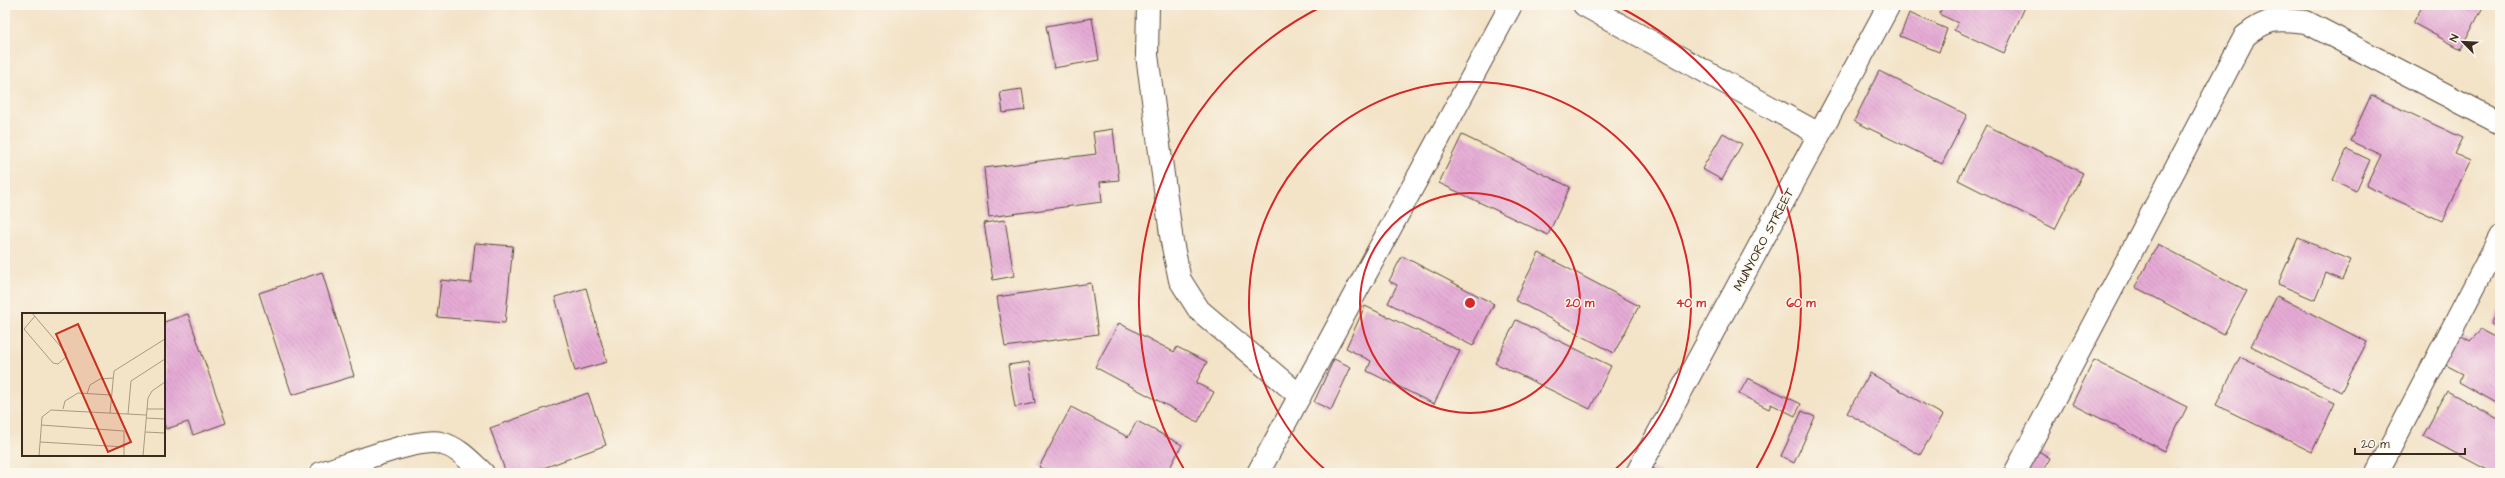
<svg xmlns="http://www.w3.org/2000/svg" width="2505" height="478" viewBox="0 0 2505 478" font-family="'Architects Daughter',sans-serif">
<style>
.building{fill:url(#building-back-hatch)}
.lines{fill:none;stroke-linecap:round;stroke-linejoin:round}
.minor-casing{stroke:#574637;stroke-width:24}
.minor{stroke:#fff;stroke-width:22}
.ring{fill:none;stroke:#d62828;stroke-width:2}
.labels{text-anchor:middle;stroke-width:3;stroke-linejoin:round;paint-order:stroke}
.street-label{font-size:13px;fill:#3b2a1e;stroke:#fbf7ec}
.inset-road{fill:none;stroke:#a99983;stroke-width:1}
.view{fill:#c8321e;fill-opacity:0.15;stroke:#c8321e;stroke-width:2}
.inset-edge{fill:none;stroke:#3b2a1e;stroke-width:2}
.centre{fill:#d62828;stroke:#fbf7ec;stroke-width:2}
.ring-label{font-size:12px;text-anchor:middle;font-weight:bold;fill:#d62828;stroke:#fbf7ec;stroke-width:3;stroke-linejoin:round;paint-order:stroke}
</style>
<defs>
<pattern id="building-back-hatch" width="6" height="6" patternUnits="userSpaceOnUse"><rect width="6" height="6" fill="#e5aad5"/><path d="M-1 5l2 2M0 0l6 6M5-1l2 2" fill="none" stroke="#c592b6"/></pattern>
</defs>
<rect width="100%" height="100%" fill="#fbf7ec"/>
<filter id="ink" filterUnits="userSpaceOnUse"><feTurbulence type="fractalNoise" baseFrequency=".025" numOctaves="2"/><feDisplacementMap in="SourceGraphic" scale="8" xChannelSelector="R" yChannelSelector="G"/><feConvolveMatrix kernelMatrix="1 2 1 2 8 2 1 2 1" color-interpolation-filters="sRGB"/></filter>
<filter id="wash" filterUnits="userSpaceOnUse"><feTurbulence type="fractalNoise" baseFrequency=".012" numOctaves="4" result="noise"/><feDisplacementMap in="SourceGraphic" scale="16" xChannelSelector="R" yChannelSelector="G"/><feGaussianBlur stdDeviation="0.9" result="paint"/><feColorMatrix in="noise" values="0 0 0 0 0 0 0 0 0 0 0 0 0 0 0 0 0 1.4 0 .05"/><feComposite in="paint" operator="in"/></filter>
<g filter="url(#wash)">
<rect width="100%" height="100%" fill="#f3e3c7"/>
<g id="blocks">
<g class="building">
<path d="M1944,5h82l-22,48 -50,-23 4,-7 -19,-9z"/>
<path d="M2423,5h61l-23,44 -48,-26z"/>
<path d="M1909,13l38,16 -8,23 -39,-16z"/>
<path d="M1092,18l7,42 -45,8 -8,-42z"/>
<path d="M1879,71l88,44 -25,49 -88,-43z"/>
<path d="M1022,89l3,21 -22,3 -3,-21z"/>
<path d="M2371,95l92,43 -8,16 15,7 -28,60 -76,-35 15,-31 -31,-14z"/>
<path d="M1986,125l97,48 -28,56 -97,-49z"/>
<path d="M1113,129l6,51 -19,2 2,20 -113,15 -5,-49 112,-14 -3,-22z"/>
<path d="M1723,133l19,11 -20,36 -20,-11z"/>
<path d="M1462,135l108,52 -22,48 -109,-52z"/>
<path d="M2347,149l23,11 -14,31 -23,-11z"/>
<path d="M1005,220l9,56 -21,4 -9,-57z"/>
<path d="M2298,238l53,22 -9,20 -16,-7 -11,27 -37,-16z"/>
<path d="M475,243l38,3 -8,77 -68,-6 4,-37 30,3z"/>
<path d="M2158,244l89,47 -23,43 -89,-47z"/>
<path d="M1539,253l100,53 -25,47 -99,-53z"/>
<path d="M1402,256l92,48 -21,42 -85,-43 9,-18 -8,-4z"/>
<path d="M322,272l32,104 -62,19 -33,-102z"/>
<path d="M1091,283l7,51 -93,13 -8,-50z"/>
<path d="M586,288l21,74 -32,9 -20,-74z"/>
<path d="M2277,296l90,46 -26,50 -90,-46z"/>
<path d="M1365,306l95,45 -26,53 -67,-33 4,-10 -25,-13z"/>
<path d="M2500,308v21l-9,-5z"/>
<path d="M188,314l38,109 -33,12 -5,-13 -22,7 -2,-6v-101z"/>
<path d="M1516,320l95,46 -21,43 -95,-46z"/>
<path d="M1119,323l55,29 3,-5 30,15 -11,21 18,9 -16,30 -103,-55z"/>
<path d="M2481,330l19,10v65l-41,-23 4,-8 -19,-10 16,-29 10,6z"/>
<path d="M2240,357l95,46 -23,49 -96,-47z"/>
<path d="M1334,359l17,8 -20,43 -17,-8z"/>
<path d="M2094,360l93,47 -22,44 -93,-47z"/>
<path d="M1029,362l6,41 -20,4 -7,-42z"/>
<path d="M1870,373l73,42 -23,40 -73,-42z"/>
<path d="M1748,378l53,26 -6,12 -24,-12 -2,5 -30,-15z"/>
<path d="M2447,391l53,29v53h-7l-70,-37z"/>
<path d="M588,393l18,52 -76,28h-24l-16,-45z"/>
<path d="M1071,407l57,30 9,-16 45,24 -15,28h-117l-11,-6z"/>
<path d="M1802,411l13,6 -21,46 -13,-7z"/>
<path d="M2037,450l13,8 -8,15h-18z"/>
<path d="M1648,466l15,7h-18z"/>
<path d="M2175,468l11,5h-13z"/>
</g>
</g>
</g>
<g filter="url(#ink)">
<use href="#blocks" fill-opacity="0" stroke="#574637" stroke-width="1"/>
<g class="lines">
<g class="minor-casing">
<g id="minor">
<path d="M1148,5l-1,50 25,187 8,38 19,30 101,86"/>
<path d="M1584,5l235,129"/>
<path d="M321,473c26,-8 97,-36 120,-30 18,5 29,18 42,30"/>
<path d="M1258,473l253,-468"/>
<path d="M1637,473l252,-468"/>
<path d="M2015,473l230,-437c24,-19 32,-17 61,-14l194,101"/>
<path d="M2377,473l123,-236"/>
</g>
</g>
<use href="#minor" class="minor"/>
</g>
</g>
<g class="ring">
<circle cx="1470" cy="303" r="110"/>
<path d="M1328 472A221 221 0 1 1 1612 472"/>
<path d="M1185 471A331 331 0 0 1 1325 5M1615 5A331 331 0 0 1 1755 471"/>
</g>
<g class="labels">
<g class="street-label">
<text transform="translate(1763 239) rotate(-62)" y="5">MUNYORO STREET</text>
</g>
</g>
<g transform="translate(22 313)">
<rect width="143" height="143" fill="#f3e3c7"/>
<path class="inset-road" d="M10,0l34,40v4l-8,7 -5,-1 -29,-34 11,-13M65,81l3,-9 10,-6 13,-1M0,96v32M41,96l2,-8 13,-8 33,2M125,96h18M88,100l4,-42 51,-32M106,101l3,-33 34,-22M124,105l19,1M19,112l83,6v25M123,119l20,1M18,129l85,5M17,143l3,-39 9,-7 95,5M121,143l5,-58 4,-7 13,-9"/>
<path class="view" d="M56,11l53,118 -23,10 -52,-118z"/>
<rect width="143" height="143" class="inset-edge"/>
</g>
<circle cx="1470" cy="303" r="6" class="centre"/>
<g class="ring-label">
<text x="1580" y="307">20 m</text>
<text x="1691" y="307">40 m</text>
<text x="1801" y="307">60 m</text>
</g>
<rect width="2505" height="478" fill="none" stroke="#fbf7ec" stroke-width="20"/>
<g transform="translate(2463 42) rotate(294)" stroke="#fbf7ec" stroke-width="3" paint-order="stroke">
<path d="M0-3L7 15L0 10L-7 15Z" fill="#3b2a1e"/>
<text y="-6" font-size="11" font-weight="bold" text-anchor="middle" fill="#3b2a1e">N</text>
</g>
<path d="M2355 448v6h110v-6" fill="none" stroke="#3b2a1e" stroke-width="2"/>
<text x="2361" y="448" font-size="12" fill="#3b2a1e" stroke="#fbf7ec" stroke-width="3" paint-order="stroke">20 m</text>
</svg>
